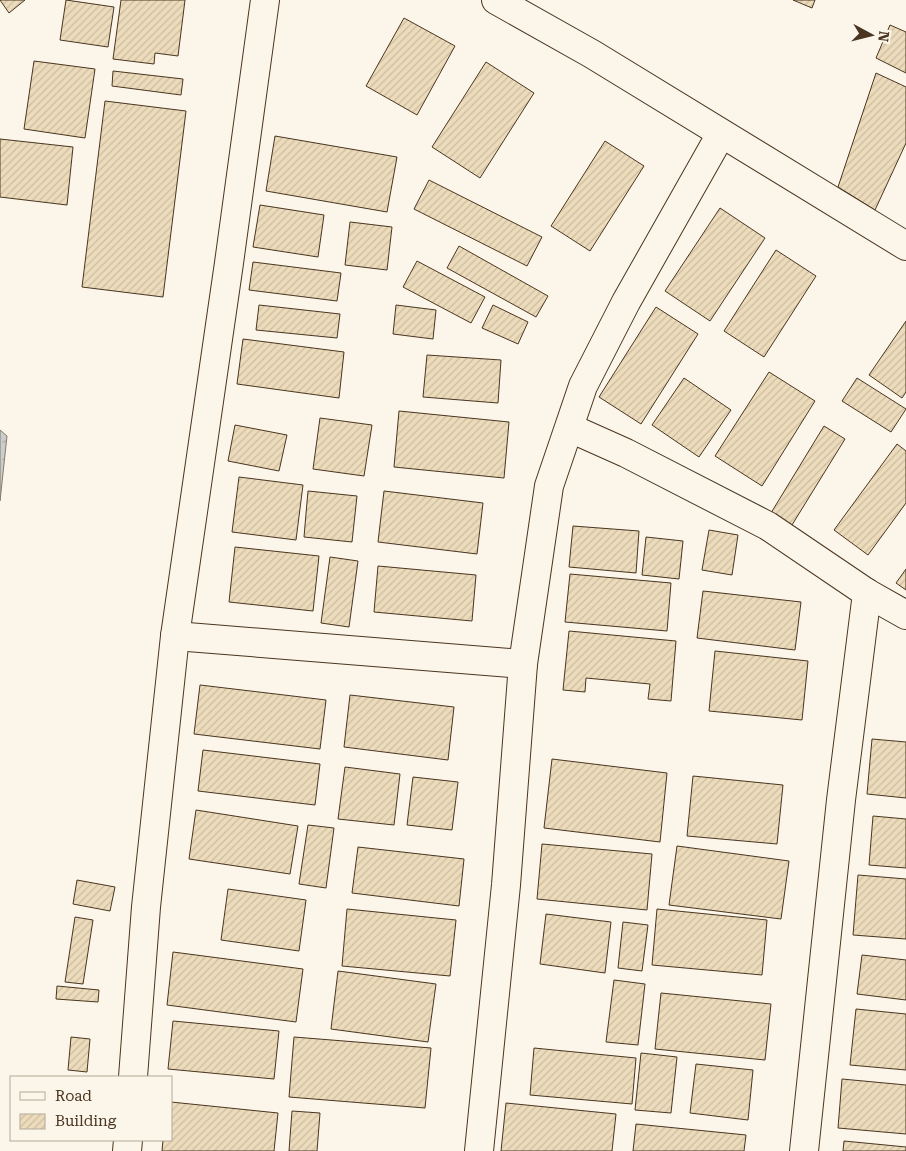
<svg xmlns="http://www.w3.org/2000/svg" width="906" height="1151" viewBox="0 0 906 1151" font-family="'Roboto Serif',serif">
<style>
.water{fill:url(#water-ripples);stroke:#887966}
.building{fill:url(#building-hatch);stroke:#4a3520}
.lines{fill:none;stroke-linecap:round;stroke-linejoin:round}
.minor-casing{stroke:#4a3520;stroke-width:30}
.minor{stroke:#fbf6e9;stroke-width:28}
</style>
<defs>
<pattern id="water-ripples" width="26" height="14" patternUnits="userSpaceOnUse" patternTransform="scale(1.25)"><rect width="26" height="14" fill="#c9cecd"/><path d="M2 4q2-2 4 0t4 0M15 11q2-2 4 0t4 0" fill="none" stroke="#a5a8a6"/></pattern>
<pattern id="building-hatch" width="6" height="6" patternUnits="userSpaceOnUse" patternTransform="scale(1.25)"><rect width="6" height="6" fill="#ecdcbc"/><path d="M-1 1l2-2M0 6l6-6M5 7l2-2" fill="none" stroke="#ccbda1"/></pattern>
</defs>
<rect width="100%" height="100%" fill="#fbf6e9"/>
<path class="water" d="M0,430l7,6 -7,65z"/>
<g class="building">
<path d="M0,0h25l-16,13z"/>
<path d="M66,0l48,7 -6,40 -48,-7z"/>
<path d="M121,0h64l-7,56 -23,-3 -1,11 -41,-5z"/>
<path d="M793,0h22l-3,8z"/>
<path d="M404,18l51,28 -38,69 -51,-29z"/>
<path d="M890,25l16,7v41l-30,-15z"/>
<path d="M34,61l61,8 -10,69 -61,-9z"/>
<path d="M486,62l48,31 -54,85 -48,-31z"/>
<path d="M113,71l70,8 -2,16 -69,-9z"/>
<path d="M876,73l30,14v56l-31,67 -37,-23z"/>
<path d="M105,101l81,10 -23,186 -81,-10z"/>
<path d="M275,136l122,21 -10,55 -121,-21z"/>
<path d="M0,139l73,8 -6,58 -67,-8z"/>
<path d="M605,141l39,25 -54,85 -39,-25z"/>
<path d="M429,180l113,57 -15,29 -113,-57z"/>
<path d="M260,205l64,10 -6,42 -65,-10z"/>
<path d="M720,208l45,30 -55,83 -45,-30z"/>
<path d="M350,222l42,5 -5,43 -42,-5z"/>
<path d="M459,246l89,50 -12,21 -89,-49z"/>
<path d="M776,250l40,26 -52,81 -40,-26z"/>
<path d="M417,261l68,36 -14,26 -68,-36z"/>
<path d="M253,262l88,11 -4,28 -88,-11z"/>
<path d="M259,305l81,9 -3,24 -81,-8z"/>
<path d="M396,305l40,5 -3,29 -40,-5z"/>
<path d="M493,305l35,17 -10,22 -36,-16z"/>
<path d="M656,307l42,27 -57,90 -42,-27z"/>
<path d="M906,321v71l-4,6 -33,-23z"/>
<path d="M243,339l101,13 -5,46 -102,-14z"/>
<path d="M427,355l74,5 -3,43 -75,-6z"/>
<path d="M769,372l46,29 -53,85 -47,-30z"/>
<path d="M684,378l47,32 -32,47 -47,-32z"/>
<path d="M857,378l49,31 -15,23 -49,-31z"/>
<path d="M399,411l110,11 -5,56 -110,-11z"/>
<path d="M320,418l52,7 -8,51 -51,-7z"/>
<path d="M235,425l52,10 -8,36 -51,-10z"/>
<path d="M824,426l21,13 -53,86 -21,-12z"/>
<path d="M897,444l9,7v52l-38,52 -34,-25z"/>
<path d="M239,477l64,8 -7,55 -64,-8z"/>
<path d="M308,491l49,5 -5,46 -48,-5z"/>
<path d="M384,491l99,12 -6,51 -99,-12z"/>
<path d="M573,526l66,5 -3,42 -67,-6z"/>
<path d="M709,530l29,5 -6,40 -30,-5z"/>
<path d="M646,537l37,4 -4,38 -37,-4z"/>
<path d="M235,547l84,9 -6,55 -84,-9z"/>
<path d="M330,557l28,4 -9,66 -28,-4z"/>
<path d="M378,566l98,9 -4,46 -98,-9z"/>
<path d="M906,569v21l-10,-7z"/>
<path d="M570,574l101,9 -4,48 -102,-9z"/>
<path d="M703,591l98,11 -6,48 -98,-12z"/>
<path d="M569,631l107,10 -5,60 -23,-2 2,-15 -64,-6 -1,14 -22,-2z"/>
<path d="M715,651l93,10 -6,59 -93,-9z"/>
<path d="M200,685l126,15 -6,49 -126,-15z"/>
<path d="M350,695l104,12 -6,53 -104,-13z"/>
<path d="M872,739l34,3v56l-39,-4z"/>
<path d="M203,750l117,14 -5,41 -117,-14z"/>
<path d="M552,759l115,14 -7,69 -116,-14z"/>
<path d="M345,767l55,7 -6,51 -56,-6z"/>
<path d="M693,776l90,9 -6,59 -90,-8z"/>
<path d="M413,777l45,5 -6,48 -45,-5z"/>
<path d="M196,810l102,16 -8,48 -101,-15z"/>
<path d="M873,816l33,3v49l-37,-3z"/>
<path d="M308,825l26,3 -8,60 -27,-4z"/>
<path d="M542,844l110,10 -5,56 -110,-11z"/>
<path d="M677,846l112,15 -8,58 -112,-14z"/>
<path d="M358,847l106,12 -5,47 -107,-13z"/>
<path d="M858,875l48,4v60l-53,-4z"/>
<path d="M77,880l38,7 -5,24 -37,-7z"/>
<path d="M228,889l78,11 -7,51 -78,-11z"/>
<path d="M347,909l109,11 -6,56 -108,-10z"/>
<path d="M657,909l110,11 -5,55 -110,-10z"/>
<path d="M546,914l65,8 -6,51 -65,-9z"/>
<path d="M75,917l18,3 -10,64 -18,-2z"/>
<path d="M623,922l25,3 -6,46 -24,-3z"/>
<path d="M173,952l130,17 -7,53 -129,-17z"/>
<path d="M862,955l44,5v40l-49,-6z"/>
<path d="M338,971l98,13 -8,58 -97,-13z"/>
<path d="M614,980l31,4 -7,61 -32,-3z"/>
<path d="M57,986l42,4 -1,12 -42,-3z"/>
<path d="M661,993l110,11 -6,56 -110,-11z"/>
<path d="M856,1009l50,5v56l-56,-5z"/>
<path d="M173,1021l106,10 -5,48 -106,-10z"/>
<path d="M71,1037l19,2 -3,33 -19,-2z"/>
<path d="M294,1037l137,11 -6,60 -136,-11z"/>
<path d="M534,1048l102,10 -4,46 -102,-9z"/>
<path d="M641,1053l36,4 -6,56 -36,-3z"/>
<path d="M696,1064l57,6 -5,50 -58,-7z"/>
<path d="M842,1079l64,6v49l-68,-6z"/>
<path d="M171,1102l107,11 -4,38h-112l1,-11h8z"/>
<path d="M506,1103l110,11 -4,37h-111z"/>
<path d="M292,1111l28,2 -3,38h-28z"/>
<path d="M636,1124l110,11 -2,16h-111z"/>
<path d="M844,1141l62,6v4h-63z"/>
</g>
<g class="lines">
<g class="minor-casing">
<g id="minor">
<path d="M496,0l96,54 314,192"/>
<path d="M570,428l56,25 142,73 99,67 39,22"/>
<path d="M175,636l348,28"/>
<path d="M133,1077l13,-170 29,-271 54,-373 36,-263"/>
<path d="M127,1151l1,-11"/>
<path d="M479,1151l27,-266 17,-221 26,-178 34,-100 43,-84 95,-168"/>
<path d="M804,1151l37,-351 26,-207"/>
</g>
</g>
<use href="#minor" class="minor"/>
</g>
<rect x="10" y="1076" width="162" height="65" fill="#fbf6e9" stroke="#b4a999"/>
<rect x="20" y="1092" width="25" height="8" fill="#fbf6e9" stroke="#b4a999"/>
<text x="55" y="1101" font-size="15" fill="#4a3520">Road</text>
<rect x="20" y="1114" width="25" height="15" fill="url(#building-hatch)" stroke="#b4a999"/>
<text x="55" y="1126" font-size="15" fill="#4a3520">Building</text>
<g transform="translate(871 35) rotate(97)" stroke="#fbf6e9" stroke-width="4" paint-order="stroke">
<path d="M0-4L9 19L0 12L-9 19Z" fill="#4a3520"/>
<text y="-8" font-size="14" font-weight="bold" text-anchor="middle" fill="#4a3520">N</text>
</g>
</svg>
